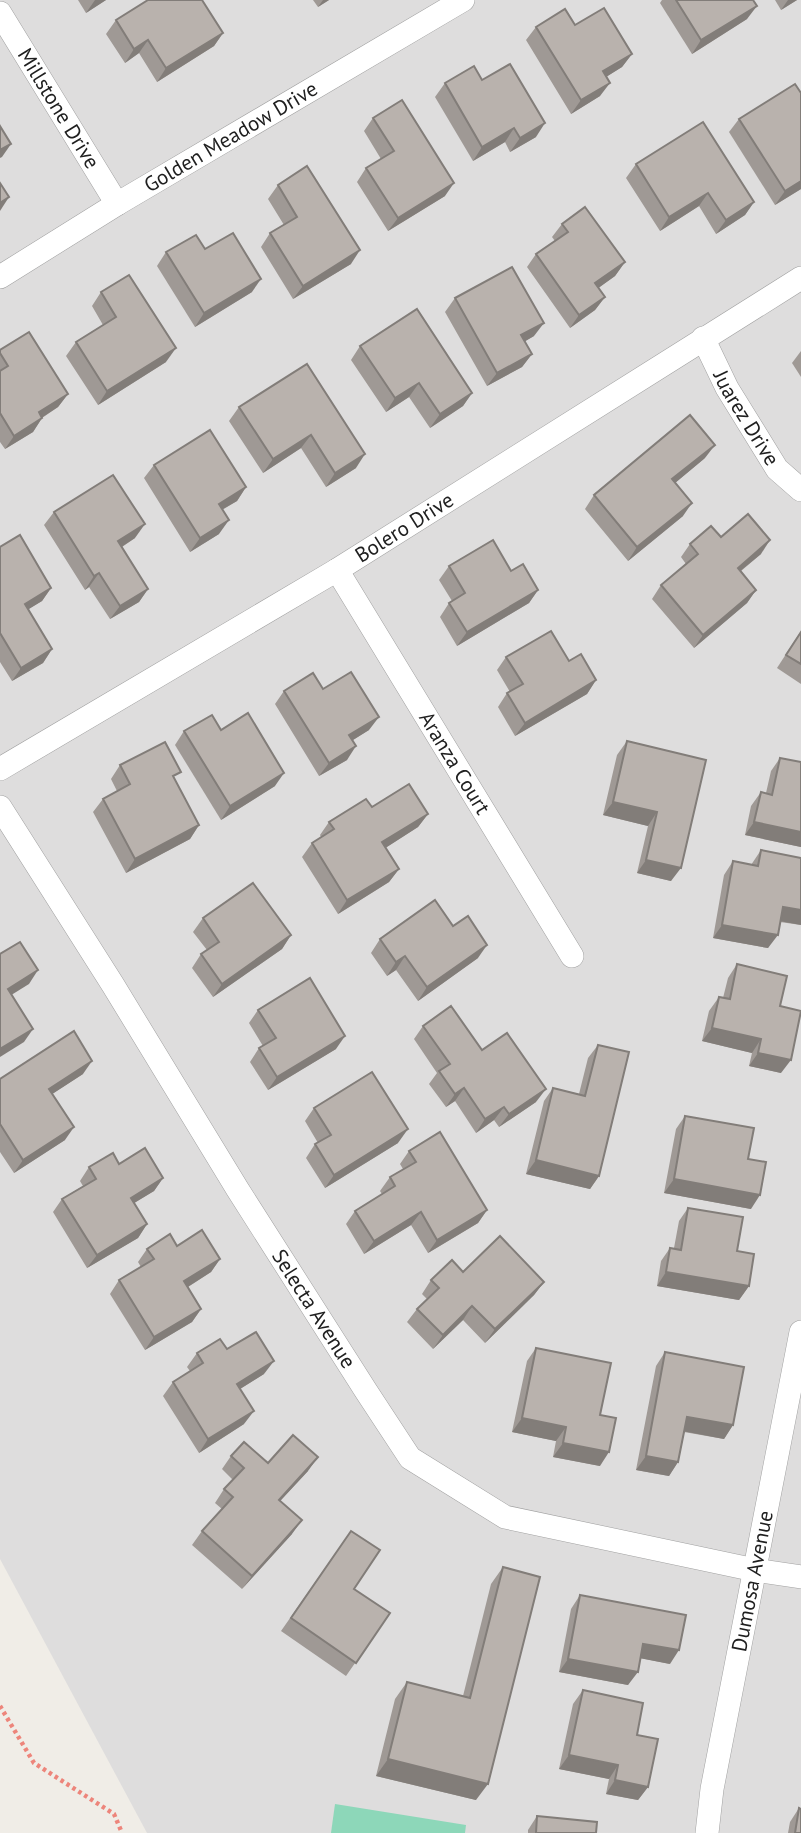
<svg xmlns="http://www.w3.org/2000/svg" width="801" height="1833" viewBox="0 0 801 1833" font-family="'PT Sans',sans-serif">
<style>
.residential{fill:#dedddd}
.pitch{fill:#8dd7b9}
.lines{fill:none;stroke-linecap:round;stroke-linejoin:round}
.minor-casing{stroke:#a1a1a1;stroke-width:24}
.path{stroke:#ed857b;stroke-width:4.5;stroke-dasharray:3.5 3.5;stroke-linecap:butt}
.minor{stroke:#fff;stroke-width:23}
.wall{fill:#9f9995}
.shaded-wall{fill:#827d79}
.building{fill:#b9b2ad;stroke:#827d79;stroke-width:2}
.labels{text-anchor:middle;stroke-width:5;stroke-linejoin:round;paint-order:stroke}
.street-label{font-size:21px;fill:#202020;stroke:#fff}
</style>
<rect width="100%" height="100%" fill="#f0ede7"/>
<path class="residential" d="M0,0h801v1833h-654l-147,-274z"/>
<path class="pitch" d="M335,1804l131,21 -1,8h-134z"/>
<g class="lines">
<g class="minor-casing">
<g id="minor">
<path id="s1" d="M0,13l117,191"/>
<path id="s2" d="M0,277l117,-73 346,-204"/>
<path id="s3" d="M703,338l24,50 50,81 24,21"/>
<path id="s4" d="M337,570l235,386"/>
<path id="s5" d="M0,769l337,-199 464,-292"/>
<path id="s6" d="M0,807l113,178 125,205 128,201 44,67 95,59 250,53 46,7"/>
<path id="s7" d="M707,1833l5,-44 89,-457"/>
</g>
</g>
<path class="path" d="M0,1706l34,57 80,51 8,19"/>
<use href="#minor" class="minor"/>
</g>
<g class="wall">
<path d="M78,0h28l-20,13z"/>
<path d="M313,0h16l-11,7z"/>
<path d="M662,0h91l-6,19 -55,35 -32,-51z"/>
<path d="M775,0h22l-16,10z"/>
<path d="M116,20l107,13 -9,13 -57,36 -18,-29 -14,10 -19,-29z"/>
<path d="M575,25l57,29 -10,13 -16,10 -6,19 -29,18 -45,-74 10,-13z"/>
<path d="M482,80l54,57 -26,15 -5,-10 -32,19 -38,-64 10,-14z"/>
<path d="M373,118l72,78 -57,35 -31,-49 9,-14 15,-9 -17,-28z"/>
<path d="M739,119l62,70 -26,16 -46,-73z"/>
<path d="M636,164l118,38 -9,13 -29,19 -17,-28 -39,25 -34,-53z"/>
<path d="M278,185l73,79 -58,35 -32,-52 9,-14 14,-8 -16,-26z"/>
<path d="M562,224l63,38 -10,14 -17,12 7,9 -10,13 -25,18 -43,-61 9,-13 19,-13 -3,-4z"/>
<path d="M205,249l47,43 -57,35 -38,-61 9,-14z"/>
<path d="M101,292l65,70 -68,43 -32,-49 10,-14 27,-17 -11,-19z"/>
<path d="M455,298l79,38 -9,5 7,13 -10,13 -35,19 -42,-74z"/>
<path d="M360,346l112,47 -9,13 -33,22 -21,-31 -23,15 -35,-52z"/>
<path d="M0,350l68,44 -10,13 -16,11 -9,14 -28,17 -5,-7z"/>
<path d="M801,351v26l-9,-14z"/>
<path d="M307,364l49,104 -30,19 -25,-39 -38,25 -34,-52 10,-14z"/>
<path d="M705,458l-30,25 8,33 -55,45 -43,-52 9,-14z"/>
<path d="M154,465l92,22 -9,14 -15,9 -3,24 -29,18 -46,-74z"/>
<path d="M54,512l81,26 -13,9 26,42 -9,13 -29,17 -21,-32 -4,3 -41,-65z"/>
<path d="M721,537l40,17 -20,17 15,19 -9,13 -53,45 -42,-49 9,-14 25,-21 -5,-7 9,-13z"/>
<path d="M0,547l51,41 -9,13 -14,8 24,40 -9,14 -31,18 -12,-19z"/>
<path d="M449,566l62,5 27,19 -9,13 -72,43 -17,-29 9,-14 3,-2 -13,-21z"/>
<path d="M801,631v53l-24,-16z"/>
<path d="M506,657l63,4 27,19 -9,14 -72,42 -17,-29 9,-14 3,-1 -13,-22z"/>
<path d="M323,689l46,41 -16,10 -6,20 -28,16 -44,-72 9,-13z"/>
<path d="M221,730l54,56 -54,34 -46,-75 9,-14z"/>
<path d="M627,741l79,19 -35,121 -34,-8 11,-47 -45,-11 14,-60z"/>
<path d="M780,758l21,4v85l-56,-12 6,-29 10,-14 5,1 5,-22z"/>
<path d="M120,765l55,15 24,45 -9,14 -64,34 -33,-61 10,-13 14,-8 -6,-12z"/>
<path d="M372,807l56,7 -10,13 -33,21 14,21 -10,13 -51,32 -36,-57 10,-14 9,-6 -1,-2 9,-13z"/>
<path d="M761,850l40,75 -21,-3 -12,26 -55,-10 11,-63 9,-14 18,4z"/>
<path d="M203,918l88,17 -9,14 -69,48 -21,-29 9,-14 6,-4 -14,-18z"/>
<path d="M453,926l25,32 -60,43 -22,-31 -9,6 -16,-23 9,-14z"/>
<path d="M737,964l43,42 1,67 -32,-7 3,-13 -50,-12 7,-30 10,-14 4,1 5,-20z"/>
<path d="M258,1010l78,39 -68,41 -18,-28 9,-14 4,-2 -14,-23z"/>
<path d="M423,1026l59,24 54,52 -37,25 -5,-7 -18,13 -21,-32 -9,6 -17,-23 8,-11 -23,-34z"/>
<path d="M598,1045l1,131 -9,13 -64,-15 18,-73 9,-13 26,6 9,-36z"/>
<path d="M83,1074l-31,20 13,46 -51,33 -14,-21v-73z"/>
<path d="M314,1108l84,35 -73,45 -19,-30 9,-14 3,-1 -13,-22z"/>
<path d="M685,1116l63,43 3,50 -87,-16 12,-64z"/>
<path d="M409,1151l78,59 -9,13 -50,30 -17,-28 -47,29 -18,-30 9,-13 27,-17 -2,-3 10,-14 13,-8 -3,-5z"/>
<path d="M119,1164l44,14 -9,13 -20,12 13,21 -9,14 -51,30 -34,-56 9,-13 21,-13 -3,-5 9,-14z"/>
<path d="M688,1208l49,43 12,35 -10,14 -82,-14 4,-25 9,-13h4l5,-27z"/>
<path d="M177,1246l43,13 -9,13 -23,15 13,22 -9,13 -47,28 -35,-56 9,-14 22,-13 -3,-5 9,-13z"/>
<path d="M463,1272l81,10 -10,13 -49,48 -22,-23 -30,29 -26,-27 10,-13 10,-10 -5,-5 9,-14z"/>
<path d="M536,1348l64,67v51l-47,-9 3,-16 -44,-9 15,-71z"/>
<path d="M227,1349l37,25 -24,15 4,35 -45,29 -36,-57 10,-14 17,-11 -3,-4 10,-14z"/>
<path d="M665,1352l68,73 -9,14 -40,-7 -6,30 -9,14 -33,-6 20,-104z"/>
<path d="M231,1456l77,15 -28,30 12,33 -50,55 -50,-44 10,-14 20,-22 -7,-6 9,-14 9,-9 -11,-11z"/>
<path d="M351,1531l3,58 36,24 -44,63 -65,-45z"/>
<path d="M503,1567l-27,233 -100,-24 19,-77 12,-17 56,14 28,-112z"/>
<path d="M580,1595l90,69 -30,-6 -12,27 -69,-13 12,-63z"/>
<path d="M583,1690l54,45 11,52 -10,13 -32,-6 3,-15 -50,-10 14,-65z"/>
<path d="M799,1808l2,25h-13l2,-11z"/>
<path d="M537,1816l59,17h-68v-3z"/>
</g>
<g class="shaded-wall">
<path d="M95,0h11l-20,13z"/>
<path d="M323,0h6l-11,7z"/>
<path d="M788,0h9l-16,10z"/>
<path d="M757,6l-10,13 -55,35 9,-14z"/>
<path d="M223,33l-9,13 -57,36 9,-14z"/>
<path d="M148,40l-9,13 -14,10 9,-14z"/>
<path d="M632,54l-10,13 -29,18 10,-14z"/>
<path d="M610,83l-10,13 -29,18 10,-14z"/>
<path d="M545,123l-9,14 -26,15 10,-14z"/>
<path d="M514,128l-9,14 -32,19 9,-14z"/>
<path d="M11,144l-9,13 -2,1v-8z"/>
<path d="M801,181v8l-26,16 10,-14z"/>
<path d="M454,183l-9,13 -57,35 10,-13z"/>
<path d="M708,193l-9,13 -39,25 9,-14z"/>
<path d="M9,197l-9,14v-8z"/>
<path d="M754,202l-9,13 -29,19 10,-14z"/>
<path d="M360,250l-9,14 -58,35 10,-13z"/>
<path d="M625,262l-10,14 -29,21 9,-14z"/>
<path d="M261,279l-9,13 -57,35 9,-14z"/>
<path d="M605,297l-10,13 -25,18 9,-13z"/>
<path d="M544,323l-10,13 -22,13 9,-14z"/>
<path d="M176,348l-10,14 -68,43 9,-14z"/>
<path d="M532,354l-10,13 -35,19 10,-13z"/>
<path d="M419,383l-10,14 -23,15 9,-14z"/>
<path d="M472,393l-9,13 -33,22 10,-14z"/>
<path d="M68,394l-10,13 -29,19 10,-14z"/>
<path d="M42,418l-9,14 -28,17 9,-13z"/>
<path d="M311,435l-10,13 -38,25 10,-14z"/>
<path d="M715,445l-10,13 -42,35 9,-14z"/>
<path d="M365,454l-9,14 -30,19 9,-14z"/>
<path d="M246,487l-9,14 -28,16 10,-13z"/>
<path d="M692,503l-9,13 -55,45 9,-14z"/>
<path d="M229,520l-10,14 -29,18 10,-14z"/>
<path d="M145,524l-10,14 -26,17 9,-14z"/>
<path d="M770,540l-9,14 -33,27 10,-13z"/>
<path d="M99,573l-10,14 -4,3 9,-14z"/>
<path d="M51,588l-9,13 -26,16 9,-13z"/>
<path d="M148,589l-9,13 -29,17 10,-13z"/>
<path d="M538,590l-9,13 -72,43 10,-14z"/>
<path d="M756,590l-9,13 -53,45 9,-13z"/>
<path d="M52,649l-9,14 -31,18 9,-13z"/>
<path d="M596,680l-9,14 -72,42 10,-13z"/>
<path d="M379,717l-10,13 -29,18 9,-13z"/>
<path d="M356,746l-9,14 -28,16 10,-13z"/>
<path d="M284,773l-9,13 -54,34 9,-14z"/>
<path d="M613,802l44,10 -9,14 -45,-11z"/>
<path d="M428,814l-10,13 -45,29 9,-14z"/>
<path d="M754,822l47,10v15l-56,-12z"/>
<path d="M199,825l-9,14 -64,34 9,-14z"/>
<path d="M646,860l35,8 -10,13 -34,-8z"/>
<path d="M399,869l-10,13 -51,32 9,-14z"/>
<path d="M783,907l18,3v15l-27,-5z"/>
<path d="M722,925l56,10 -10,13 -55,-10z"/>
<path d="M291,935l-9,14 -69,48 9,-13z"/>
<path d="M487,945l-9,13 -60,43 9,-14z"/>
<path d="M405,956l-9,14 -9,6 9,-14z"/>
<path d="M38,970l-9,14 -29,18 8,-13z"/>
<path d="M712,1028l49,11 -9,14 -50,-12z"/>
<path d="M33,1029l-9,13 -24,15v-8z"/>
<path d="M345,1036l-9,13 -68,41 9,-13z"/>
<path d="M758,1053l33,7 -10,13 -32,-7z"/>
<path d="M92,1061l-9,13 -43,28 9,-13z"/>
<path d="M464,1088l-9,13 -9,6 9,-13z"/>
<path d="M546,1089l-10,13 -37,25 10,-13z"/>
<path d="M504,1107l-10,13 -18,13 9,-14z"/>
<path d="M74,1127l-9,13 -51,33 9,-13z"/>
<path d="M408,1129l-10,14 -73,45 9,-13z"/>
<path d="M536,1160l63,16 -9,13 -64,-15z"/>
<path d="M163,1178l-9,13 -33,20 10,-13z"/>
<path d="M674,1179l86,16 -9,14 -87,-16z"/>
<path d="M487,1210l-9,13 -50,30 9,-13z"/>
<path d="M421,1212l-10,13 -47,29 10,-13z"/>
<path d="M147,1224l-9,14 -51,30 10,-13z"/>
<path d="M220,1259l-9,13 -36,23 9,-14z"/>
<path d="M666,1272l83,14 -10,14 -82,-14z"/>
<path d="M544,1282l-10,13 -49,48 10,-14z"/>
<path d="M472,1306l-9,14 -30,29 10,-14z"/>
<path d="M201,1309l-9,13 -47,28 9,-13z"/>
<path d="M274,1361l-10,13 -37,23 10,-13z"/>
<path d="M254,1411l-10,13 -45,29 9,-14z"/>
<path d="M687,1417l46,8 -9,14 -47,-9z"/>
<path d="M522,1418l44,9 -10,14 -44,-9z"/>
<path d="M563,1443l46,9 -9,14 -47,-9z"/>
<path d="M646,1456l32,6 -9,14 -33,-6z"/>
<path d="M318,1457l-10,14 -39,42 10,-13z"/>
<path d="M302,1520l-10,14 -50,55 10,-13z"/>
<path d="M643,1644l36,6 -9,14 -36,-7z"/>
<path d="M568,1659l70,13 -10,13 -69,-13z"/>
<path d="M569,1755l49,10 -9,14 -50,-10z"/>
<path d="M388,1759l100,25 -12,16 -100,-24z"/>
<path d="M615,1780l33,7 -10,13 -32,-6z"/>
</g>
<g class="building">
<path d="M148,0h54l21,33 -57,35 -18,-28 -14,9 -18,-29z"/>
<path d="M676,0h77l4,6 -56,34z"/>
<path d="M604,8l28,46 -29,17 7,12 -29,17 -45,-73 29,-18 10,16z"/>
<path d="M510,64l35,59 -25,15 -6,-10 -32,19 -37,-64 29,-17 8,14z"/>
<path d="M795,84l6,9v88l-16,10 -46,-72z"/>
<path d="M402,100l52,83 -56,35 -32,-50 28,-17 -21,-33z"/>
<path d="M703,122l51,80 -28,18 -18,-27 -39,24 -33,-53z"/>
<path d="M0,126l11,18 -11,6z"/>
<path d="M307,166l53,84 -57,36 -33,-53 27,-16 -19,-32z"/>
<path d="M0,183l9,14 -9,6z"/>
<path d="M585,207l40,55 -30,21 10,14 -26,18 -43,-61 32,-22 -6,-8z"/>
<path d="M233,233l28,46 -57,34 -38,-61 30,-17 9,14z"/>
<path d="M512,267l32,56 -23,12 11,19 -35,19 -42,-75z"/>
<path d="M129,275l47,73 -69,43 -31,-49 40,-25 -15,-25z"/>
<path d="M417,309l55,84 -32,21 -21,-31 -24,15 -35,-52z"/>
<path d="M29,332l39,62 -29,18 3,6 -28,18 -14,-23v-42l8,-5 -8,-13v-3z"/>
<path d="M307,364l58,90 -30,19 -24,-38 -38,24 -34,-52z"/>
<path d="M690,415l25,30 -43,34 20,24 -55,44 -43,-52z"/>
<path d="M210,430l36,57 -27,17 10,16 -29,18 -46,-73z"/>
<path d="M113,475l32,49 -27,17 30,48 -28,17 -21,-33 -5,3 -40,-64z"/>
<path d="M748,514l22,26 -32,28 18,22 -53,45 -42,-50 37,-31 -8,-10 21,-18 10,11z"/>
<path d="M20,535l31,53 -26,16 27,45 -31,19 -21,-35v-86z"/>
<path d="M493,540l18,31 12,-7 15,26 -71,42 -18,-29 16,-10 -16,-27z"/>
<path d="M551,631l18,30 12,-7 15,26 -71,43 -18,-30 16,-9 -17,-27z"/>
<path d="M801,632v32l-15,-9z"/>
<path d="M351,672l28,45 -30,18 7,11 -27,17 -45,-72 29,-18 10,16z"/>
<path d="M248,713l36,60 -54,33 -46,-75 28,-16 9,15z"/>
<path d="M627,741l79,19 -25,108 -35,-8 11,-48 -44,-10z"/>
<path d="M165,742l16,30 -8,4 26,49 -64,34 -32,-60 27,-15 -10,-19z"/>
<path d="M780,758l21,4v70l-47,-10 7,-30 11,3z"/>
<path d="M409,784l19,30 -46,28 17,27 -52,31 -35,-57 22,-14 -5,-7 37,-23 6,8z"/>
<path d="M761,850l40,8v52l-18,-3 -5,28 -56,-10 11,-64 25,5z"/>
<path d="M253,883l38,52 -69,49 -21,-30 18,-12 -16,-24z"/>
<path d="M435,900l18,26 15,-10 19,29 -60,42 -22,-31 -9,6 -16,-23z"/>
<path d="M20,942l18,28 -30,19 25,40 -33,20v-95z"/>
<path d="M737,964l50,12 -7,30 21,5 -10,49 -33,-7 3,-14 -49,-11 7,-31 11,2z"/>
<path d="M310,978l35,58 -68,41 -18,-29 17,-10 -18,-28z"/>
<path d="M451,1006l31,44 25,-17 39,56 -37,25 -5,-7 -19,12 -21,-31 -9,6 -16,-23 11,-7 -27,-38z"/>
<path d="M74,1031l18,30 -43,28 25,38 -51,33 -23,-36v-45z"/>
<path d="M598,1045l31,7 -30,124 -63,-16 17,-72 32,8z"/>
<path d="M372,1072l36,57 -74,46 -19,-31 16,-9 -17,-27z"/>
<path d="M685,1116l69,12 -6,31 18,3 -6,33 -86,-16z"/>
<path d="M440,1132l47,78 -50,30 -16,-28 -47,29 -19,-30 40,-25 -5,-9 26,-15 -7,-11z"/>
<path d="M145,1148l18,30 -32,20 16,26 -50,31 -35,-56 34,-20 -7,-12 24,-14 6,11z"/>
<path d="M688,1208l55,9 -6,34 17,3 -5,32 -83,-14 4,-24 11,2z"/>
<path d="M202,1230l18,29 -36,22 17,28 -47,28 -35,-57 35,-21 -7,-10 23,-15 7,12z"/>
<path d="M500,1236l44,46 -49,47 -23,-23 -29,29 -26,-26 22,-21 -8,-8 21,-20 11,12z"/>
<path d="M256,1332l18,29 -37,23 17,27 -46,28 -35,-57 30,-19 -6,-10 23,-14 7,10z"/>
<path d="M536,1348l75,15 -11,52 16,3 -7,34 -46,-9 3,-16 -44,-9z"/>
<path d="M665,1352l79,15 -11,58 -46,-8 -9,45 -32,-6z"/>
<path d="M293,1435l25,22 -39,43 23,20 -50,56 -50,-45 31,-34 -9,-8 20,-21 -13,-12 13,-14 24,21z"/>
<path d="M351,1531l29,19 -26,39 36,24 -34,50 -65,-45z"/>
<path d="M503,1567l37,10 -52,207 -100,-25 19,-77 63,16z"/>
<path d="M580,1595l106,20 -7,35 -36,-6 -5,28 -70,-13z"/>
<path d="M583,1690l60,13 -6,32 21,4 -10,48 -33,-7 3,-15 -49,-10z"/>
<path d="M799,1808l2,1v24h-6z"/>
<path d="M537,1816l60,6 -1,11h-60z"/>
</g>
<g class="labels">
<g class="street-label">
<text dy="7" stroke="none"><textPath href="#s1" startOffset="112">Millstone Drive</textPath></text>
<text dy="7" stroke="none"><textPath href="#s2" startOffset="270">Golden Meadow Drive</textPath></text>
<text dy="7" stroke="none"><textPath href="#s3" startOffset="91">Juarez Drive</textPath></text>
<text dy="7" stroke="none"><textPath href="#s5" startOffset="471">Bolero Drive</textPath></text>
<text dy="7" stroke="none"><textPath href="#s4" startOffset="226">Aranza Court</textPath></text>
<text dy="7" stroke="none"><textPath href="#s6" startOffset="592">Selecta Avenue</textPath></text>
<text dy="7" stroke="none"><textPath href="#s7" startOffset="256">Dumosa Avenue</textPath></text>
</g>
</g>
</svg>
